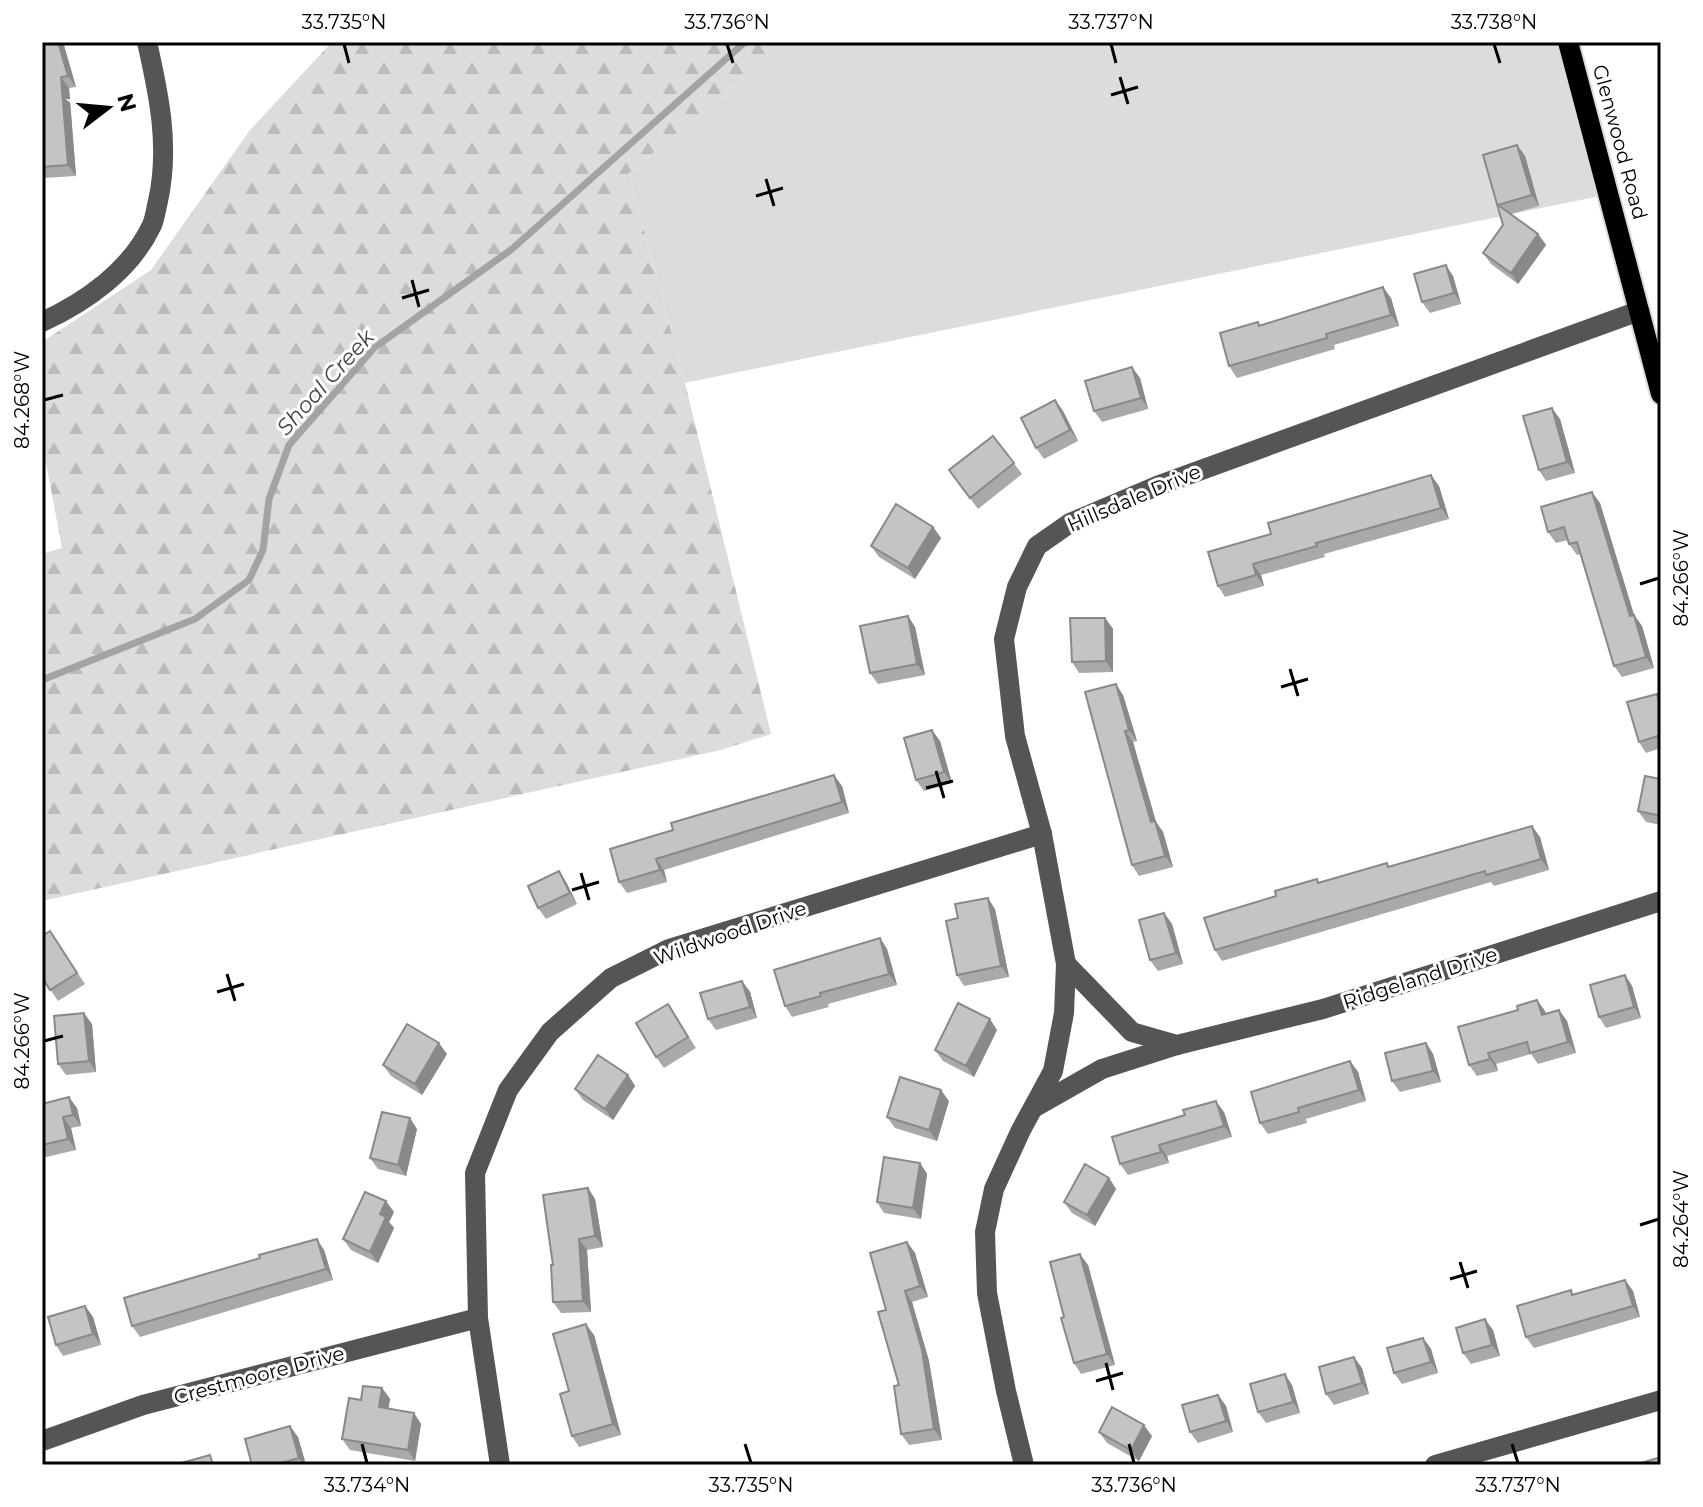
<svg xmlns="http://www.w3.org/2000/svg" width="1703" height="1507" viewBox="0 0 1703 1507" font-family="Montserrat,sans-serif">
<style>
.forest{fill:url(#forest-firs)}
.park{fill:#dcdcdc}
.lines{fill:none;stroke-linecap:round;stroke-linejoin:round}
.stream{stroke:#a3a3a3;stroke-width:7}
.major-casing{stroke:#dbdbdb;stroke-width:24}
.minor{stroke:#555;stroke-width:20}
.major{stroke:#000;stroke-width:20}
.wall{fill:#a9a9a9}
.shaded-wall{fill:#898989}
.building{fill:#c4c4c4;stroke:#898989;stroke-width:2}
.ticks{fill:none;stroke:#000;stroke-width:3}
.labels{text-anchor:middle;stroke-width:6;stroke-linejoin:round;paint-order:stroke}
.street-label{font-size:20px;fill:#000;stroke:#fff}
.water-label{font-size:22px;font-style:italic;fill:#444;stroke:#fff}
.neatline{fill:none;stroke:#000;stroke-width:3}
.ticks-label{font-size:20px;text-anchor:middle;fill:#000}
</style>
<defs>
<pattern id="forest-firs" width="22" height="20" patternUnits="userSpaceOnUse" patternTransform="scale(2)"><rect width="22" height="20" fill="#dcdcdc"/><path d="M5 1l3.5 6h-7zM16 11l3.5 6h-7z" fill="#bbb"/></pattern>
</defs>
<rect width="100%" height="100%" fill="#fff"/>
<path class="forest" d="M332,42h457l-160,131 56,210 86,351 -50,16 -679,151v-347l20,-6 -20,-107v-99l109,-72 99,-140z"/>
<path class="park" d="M789,42h781l40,152 -925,189 -56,-210z"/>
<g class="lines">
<path class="stream" d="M42,680l153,-61 54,-39 14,-30 6,-51 20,-54 85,-97 138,-99 233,-207"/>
<g class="major-casing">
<path id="major" d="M1568,42l93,352"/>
</g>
<g class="minor">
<path d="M42,322c44,-20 89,-52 110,-97 3,-7 4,-16 6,-24 12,-54 1,-106 -11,-159"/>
<path d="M1066,964l66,68 45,13 146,-36 338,-108"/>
<path d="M1035,1107l67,-38 75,-24"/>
<path d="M42,1441l101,-36 335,-87"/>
<path d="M500,1465l-22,-147 -3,-145 33,-83 42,-58 61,-54 58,-29 373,-115"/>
<path d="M1024,1465l-18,-74 -19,-98 -2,-61 9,-43 27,-59 32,-59 11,-58 2,-49 -24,-130 -27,-98 -11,-97 13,-52 20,-41 33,-23 87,-37 482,-175"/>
<path d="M1435,1465l226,-65"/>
</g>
<use href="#major" class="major"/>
</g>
<g class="wall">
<path d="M42,42h21l13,45 -7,1 7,88 -32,2 -2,-3z"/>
<path d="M1517,145l8,11 14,50 -28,8 27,20 8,11 -28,39 -27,-20 -8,-11 20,-28 -20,-70z"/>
<path d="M1453,276l8,28 -31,9 -8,-11z"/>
<path d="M1391,298l8,28 -65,19 1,4 -98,29 -8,-12 29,-44 2,3z"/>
<path d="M1140,378l8,31 -46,13 -8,-11z"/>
<path d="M1055,400l8,11 15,30 -34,18 -8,-11z"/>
<path d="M1560,419l15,54 -29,8 -7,-11z"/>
<path d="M993,436l29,38 -44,35 -29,-39z"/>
<path d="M1439,486l10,33 -125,35 1,3 -64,18 3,11 -39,11 -7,-11 -10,-34z"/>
<path d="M1600,503l34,112 8,11 12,42 -32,9 -8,-11 -33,-112 -4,1 -8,-11 -1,-4 -12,3 -8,-11z"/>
<path d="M933,527l8,11 -26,41 -36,-22 -8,-11z"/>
<path d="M908,616l7,11 10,48 -47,9 -8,-11z"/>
<path d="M1105,618l8,11v43l-34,1 -7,-11z"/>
<path d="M1657,694l4,6v48l-15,5 -7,-11z"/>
<path d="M1123,695l14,46 -4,1 23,80 7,10 10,35 -34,9 -7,-11z"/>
<path d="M940,741l12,42 -28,8 -8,-11z"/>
<path d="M1661,779v46l-15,-3 -8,-11z"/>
<path d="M842,786l7,27 -185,57 3,12 -40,11 -8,-11 -9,-33z"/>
<path d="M1540,837l9,33 -55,16 -3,-4 -269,79 -7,-11 61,-54 43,-14 70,-15z"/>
<path d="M559,871l7,11 11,22 -31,15 -8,-11z"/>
<path d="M995,909l14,68 -45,9 -7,-11 1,-57z"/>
<path d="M1164,913l8,11 11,40 -25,7 -8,-11z"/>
<path d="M50,931l35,53 -27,17 -16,-24z"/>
<path d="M880,938l7,11 10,36 -69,19 1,3 -37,10 -7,-11z"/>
<path d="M1625,975l7,11 9,32 -35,10 -7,-11z"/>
<path d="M742,981l8,11 7,26 -41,12 -8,-11z"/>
<path d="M1537,1000l9,13 13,-3 8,11 9,32 -38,11 -7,-10 -35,10 2,7 -21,5 -8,-11 49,-55z"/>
<path d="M668,1004l28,44 -32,20 -8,-11z"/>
<path d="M92,1024l4,48 -30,3 -8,-11z"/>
<path d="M997,1030l-23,47 -31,-16 -8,-11z"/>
<path d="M1426,1043l7,11 8,28 -41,10 -8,-11z"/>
<path d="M447,1054l-25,41 -31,-19 -8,-11z"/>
<path d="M1350,1061l8,11 8,29 -60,18 1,4 -39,11 -8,-11z"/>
<path d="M628,1075l7,11 -22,34 -30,-20 -8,-11z"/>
<path d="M949,1101l-12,40 -42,-13 -8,-11z"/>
<path d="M42,1104l35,4 4,18 -10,2 5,22 -34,8z"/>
<path d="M1224,1112l8,25 -65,19 2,7 -41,12 -8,-11z"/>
<path d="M417,1129l-11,47 -28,-7 -8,-11z"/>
<path d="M920,1163l7,11 -6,45 -37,-6 -7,-11z"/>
<path d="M1109,1178l7,11 -21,37 -23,-13 -8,-11z"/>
<path d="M588,1188l7,11 8,48 -16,3 4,62 -30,1 -8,-11v-37z"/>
<path d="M394,1212l-5,10 5,6 -16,35 -27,-13 -8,-11z"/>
<path d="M907,1242l8,11 13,44 -16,5 17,59 13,79 -33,5 -8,-11 -2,-49 -13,-75z"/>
<path d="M324,1250l9,30 -193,57 -8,-11 128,-68z"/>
<path d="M1088,1265l27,100 -34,9 -7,-11 -10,-46z"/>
<path d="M1625,1280l8,11 7,26 -106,31 -8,-11 45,-47 3,5z"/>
<path d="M85,1306l8,11 8,28 -38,11 -7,-11z"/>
<path d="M1493,1330l7,26 -29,8 -8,-11z"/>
<path d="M594,1335l27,100 -42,12 -7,-11 -3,-45z"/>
<path d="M1423,1338l8,11 7,24 -36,11 -8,-11z"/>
<path d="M1362,1368l7,26 -35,11 -8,-11z"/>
<path d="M1292,1385l8,28 -34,10 -8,-11z"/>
<path d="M382,1388l8,11 -2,10 26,4 7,11 -6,37 -65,-11 -8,-11 19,-39z"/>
<path d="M1218,1395l8,11 7,26 -35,11 -8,-11z"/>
<path d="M1099,1432l53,4 -13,25 -32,-18z"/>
<path d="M298,1437l8,28h-54z"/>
</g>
<g class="shaded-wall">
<path d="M58,42h5l13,45 -8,-11z"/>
<path d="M61,77l8,11 7,88 -8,-11z"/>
<path d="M1517,145l8,11 14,50 -7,-11z"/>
<path d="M1538,234l8,11 -28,39 -7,-11z"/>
<path d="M1446,265l7,11 8,28 -7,-11z"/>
<path d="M1383,287l8,11 8,28 -8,-11z"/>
<path d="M1132,367l8,11 8,31 -7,-11z"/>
<path d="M1055,400l8,11 15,30 -8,-11z"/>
<path d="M1552,408l8,11 15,54 -8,-11z"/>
<path d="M1431,475l8,11 10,33 -8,-11z"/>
<path d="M1592,492l8,11 34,112 8,11 12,42 -8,-11 -16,-41z"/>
<path d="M933,527l8,11 -26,41 -7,-11z"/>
<path d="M1253,564l8,11 3,11 -8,-11z"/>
<path d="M908,616l7,11 10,48 -8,-11z"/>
<path d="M1105,618l8,11v43l-7,-11z"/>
<path d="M1116,684l7,11 14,46 -8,-11z"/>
<path d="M932,730l8,11 12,42 -8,-11z"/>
<path d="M1125,731l8,11 23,80 7,10 10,35 -8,-11 -14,-34z"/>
<path d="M834,775l8,11 7,27 -7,-11z"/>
<path d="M1532,826l8,11 9,33 -8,-11z"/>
<path d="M656,859l8,11 3,12 -7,-12z"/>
<path d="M559,871l7,11 11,22 -7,-11z"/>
<path d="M988,898l7,11 14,68 -8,-11z"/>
<path d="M1164,913l8,11 11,40 -7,-11z"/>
<path d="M880,938l7,11 10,36 -8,-11z"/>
<path d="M1625,975l7,11 9,32 -7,-11z"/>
<path d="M742,981l8,11 7,26 -7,-11z"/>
<path d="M1537,1000l8,11 4,15 -7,-11z"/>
<path d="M1559,1010l8,11 9,32 -8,-11z"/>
<path d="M84,1013l8,11 4,48 -7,-11z"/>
<path d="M990,1019l7,11 -23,47 -8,-11z"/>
<path d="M439,1043l8,11 -25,41 -7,-11z"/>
<path d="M1426,1043l7,11 8,28 -8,-11z"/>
<path d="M1488,1053l8,11 2,7 -8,-12z"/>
<path d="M1350,1061l8,11 8,29 -7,-11z"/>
<path d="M628,1075l7,11 -22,34 -8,-11z"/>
<path d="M941,1090l8,11 -12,40 -8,-11z"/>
<path d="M69,1097l8,11 4,18 -8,-11z"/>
<path d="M1216,1101l8,11 8,25 -8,-11z"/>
<path d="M63,1117l8,11 5,22 -8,-11z"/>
<path d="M410,1118l7,11 -11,47 -8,-11z"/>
<path d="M1159,1145l8,11 2,7 -8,-11z"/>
<path d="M920,1163l7,11 -6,45 -8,-11z"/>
<path d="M1109,1178l7,11 -21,37 -8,-11z"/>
<path d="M588,1188l7,11 8,48 -8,-11z"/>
<path d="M386,1201l8,11 -5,10 5,6 -16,35 -8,-11 10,-38z"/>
<path d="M317,1239l7,11 9,30 -7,-11z"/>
<path d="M579,1239l8,11 4,62 -8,-11z"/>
<path d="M907,1242l8,11 13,44 -8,-11z"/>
<path d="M1080,1254l8,11 27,100 -8,-11z"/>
<path d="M1625,1280l8,11 7,26 -7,-11z"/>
<path d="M905,1291l7,11 17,59 13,79 -8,-11z"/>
<path d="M85,1306l8,11 8,28 -8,-11z"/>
<path d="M1485,1319l8,11 7,26 -8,-11z"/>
<path d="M586,1324l8,11 27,100 -8,-11z"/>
<path d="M1423,1338l8,11 7,24 -7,-11z"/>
<path d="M1354,1357l8,11 7,26 -7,-11z"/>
<path d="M1285,1374l7,11 8,28 -7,-11z"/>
<path d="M382,1388l8,11 -3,19 -8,-11z"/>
<path d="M1218,1395l8,11 7,26 -7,-11z"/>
<path d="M414,1413l7,11 -6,37 -7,-11z"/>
<path d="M1144,1425l8,11 -13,25 -8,-11z"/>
<path d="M290,1426l8,11 8,28h-2l-5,-7z"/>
</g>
<g class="building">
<path d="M42,42h16l10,34 -7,1 7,88 -26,2z"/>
<path d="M1517,145l15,50 -34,10 40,29 -27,39 -28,-20 20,-28 -20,-70z"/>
<path d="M1446,265l8,28 -32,9 -8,-28z"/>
<path d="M1383,287l8,28 -65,19 1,4 -98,28 -9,-33 38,-11 1,4z"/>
<path d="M1132,367l9,31 -47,13 -9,-30z"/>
<path d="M1055,400l15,30 -34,18 -15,-30z"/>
<path d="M1552,408l15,54 -28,8 -16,-54z"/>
<path d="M993,436l21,27 -44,35 -21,-28z"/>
<path d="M1431,475l10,33 -125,35 1,3 -64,18 3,11 -38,11 -10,-34 63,-18 -3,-11z"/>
<path d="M1592,492l38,124 4,-1 12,42 -32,9 -37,-124 -8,2 -5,-17 -16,5 -7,-25z"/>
<path d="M896,504l37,23 -25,41 -37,-22z"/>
<path d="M908,616l9,48 -47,9 -10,-47z"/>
<path d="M1070,618h35l1,43 -34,1z"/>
<path d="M1116,684l13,46 -4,1 26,91 4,-1 10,35 -33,9 -47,-173z"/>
<path d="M1657,694l4,15v26l-22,7 -12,-40z"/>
<path d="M932,730l12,42 -28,8 -12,-42z"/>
<path d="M834,775l8,27 -186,57 4,11 -41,12 -9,-33 63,-19 -2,-7z"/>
<path d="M1645,776l16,3v37l-23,-5z"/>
<path d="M1532,826l9,33 -55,16 -1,-4 -270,79 -11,-32 72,-22 -1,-5 42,-12 1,4 69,-20 1,4z"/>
<path d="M559,871l11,22 -32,15 -10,-22z"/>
<path d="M988,898l13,68 -44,9 -11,-54 12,-3 -3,-14z"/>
<path d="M1164,913l12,40 -26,7 -11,-40z"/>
<path d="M50,931l27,42 -27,17 -8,-13v-41z"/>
<path d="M880,938l9,36 -69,19 1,3 -36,10 -11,-36z"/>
<path d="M1625,975l9,32 -35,10 -9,-32z"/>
<path d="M742,981l8,26 -42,12 -8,-26z"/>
<path d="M1537,1000l5,15 17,-5 9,32 -38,11 -3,-11 -39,11 2,6 -21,6 -11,-38 60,-17 -1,-4z"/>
<path d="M958,1003l32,16 -24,47 -31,-16z"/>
<path d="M668,1004l20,33 -32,20 -20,-34z"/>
<path d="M84,1013l5,48 -31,3 -4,-48z"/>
<path d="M407,1024l32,19 -24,41 -32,-19z"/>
<path d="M1426,1043l7,28 -41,10 -7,-28z"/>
<path d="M598,1055l30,20 -23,34 -30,-20z"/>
<path d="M1350,1061l9,29 -61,18 1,4 -39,11 -9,-31z"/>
<path d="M900,1077l41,13 -12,40 -42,-13z"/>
<path d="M69,1097l4,18 -10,2 5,22 -26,6v-41z"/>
<path d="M1216,1101l8,25 -65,19 2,7 -41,12 -8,-27 73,-22 -2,-5z"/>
<path d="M382,1112l28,6 -12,47 -28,-7z"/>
<path d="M884,1157l36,6 -7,45 -36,-6z"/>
<path d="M1085,1164l24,14 -22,37 -23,-13z"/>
<path d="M588,1188l7,48 -16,3 4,62 -30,1 -2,-37h2l-10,-70z"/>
<path d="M365,1192l21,9 -6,13 6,3 -16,35 -27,-13z"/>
<path d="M317,1239l9,30 -194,57 -8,-28 136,-40 -1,-3z"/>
<path d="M907,1242l13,44 -15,5 17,59 12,79 -33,5 -7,-48 5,-1 -21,-73 8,-2 -16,-57z"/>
<path d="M1080,1254l27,100 -33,9 -13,-45 3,-1 -14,-55z"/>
<path d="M1625,1280l8,26 -107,31 -9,-31 54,-16 1,5z"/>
<path d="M85,1306l8,28 -37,11 -8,-28z"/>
<path d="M1485,1319l7,26 -29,8 -7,-25z"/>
<path d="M586,1324l27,100 -41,12 -12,-42 9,-3 -16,-57z"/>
<path d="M1423,1338l8,24 -37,11 -7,-25z"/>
<path d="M1354,1357l8,26 -36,11 -7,-27z"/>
<path d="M1285,1374l8,28 -35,10 -8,-28z"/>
<path d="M363,1386l19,2 -3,19 35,6 -6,37 -66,-11 7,-41 12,2z"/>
<path d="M1218,1395l8,26 -36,11 -8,-27z"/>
<path d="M1112,1407l32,18 -13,25 -32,-18z"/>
<path d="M290,1426l9,32 -25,7h-22l-7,-26z"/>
<path d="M210,1455l3,10h-39z"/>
<path d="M1661,1457v8h-27z"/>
</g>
<path class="ticks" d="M344,44l5,19M727,44l6,19M1111,44l5,19M1494,44l6,19M1120,77l8,27M1111,95l27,-8M766,179l8,27M756,196l27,-8M412,280l7,27M402,298l27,-8M44,400l19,-5M1640,584l19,-6M1290,669l8,27M1281,687l27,-8M936,771l8,27M926,788l27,-7M581,873l8,27M572,890l27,-8M227,974l8,27M217,992l27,-8M44,1041l19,-5M1640,1225l19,-6M1460,1262l8,26M1450,1279l27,-8M1106,1363l7,27M1096,1381l27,-8M362,1444l5,19M745,1444l6,19M1129,1444l5,19M1512,1444l6,19"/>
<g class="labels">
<g class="street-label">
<text transform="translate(1620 142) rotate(75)" y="7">Glenwood Road</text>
<text transform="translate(1134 498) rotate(-23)" y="7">Hillsdale Drive</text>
<text transform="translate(730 933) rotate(-19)" y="7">Wildwood Drive</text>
<text transform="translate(1420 978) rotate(-18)" y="7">Ridgeland Drive</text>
<text transform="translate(259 1375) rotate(-15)" y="7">Crestmoore Drive</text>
</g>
<g class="water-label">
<text transform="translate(325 382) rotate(-48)" y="8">Shoal Creek</text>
</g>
</g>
<rect width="1703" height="1507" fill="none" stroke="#ffffff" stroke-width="88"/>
<g transform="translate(108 108) rotate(74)" stroke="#ffffff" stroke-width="6" paint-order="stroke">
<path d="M0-6L14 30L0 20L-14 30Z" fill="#000000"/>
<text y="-12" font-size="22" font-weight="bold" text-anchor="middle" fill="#000000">N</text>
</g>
<rect x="44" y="44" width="1615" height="1419" class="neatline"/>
<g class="ticks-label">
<text x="344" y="29">33.735°N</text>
<text x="727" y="29">33.736°N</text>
<text x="1111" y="29">33.737°N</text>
<text x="1494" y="29">33.738°N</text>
<text transform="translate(22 400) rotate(-90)" y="7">84.268°W</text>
<text transform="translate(1681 578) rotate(-90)" y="7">84.266°W</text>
<text transform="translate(22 1041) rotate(-90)" y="7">84.266°W</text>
<text transform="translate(1681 1219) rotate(-90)" y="7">84.264°W</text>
<text x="367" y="1492">33.734°N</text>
<text x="751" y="1492">33.735°N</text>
<text x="1134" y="1492">33.736°N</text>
<text x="1518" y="1492">33.737°N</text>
</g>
</svg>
